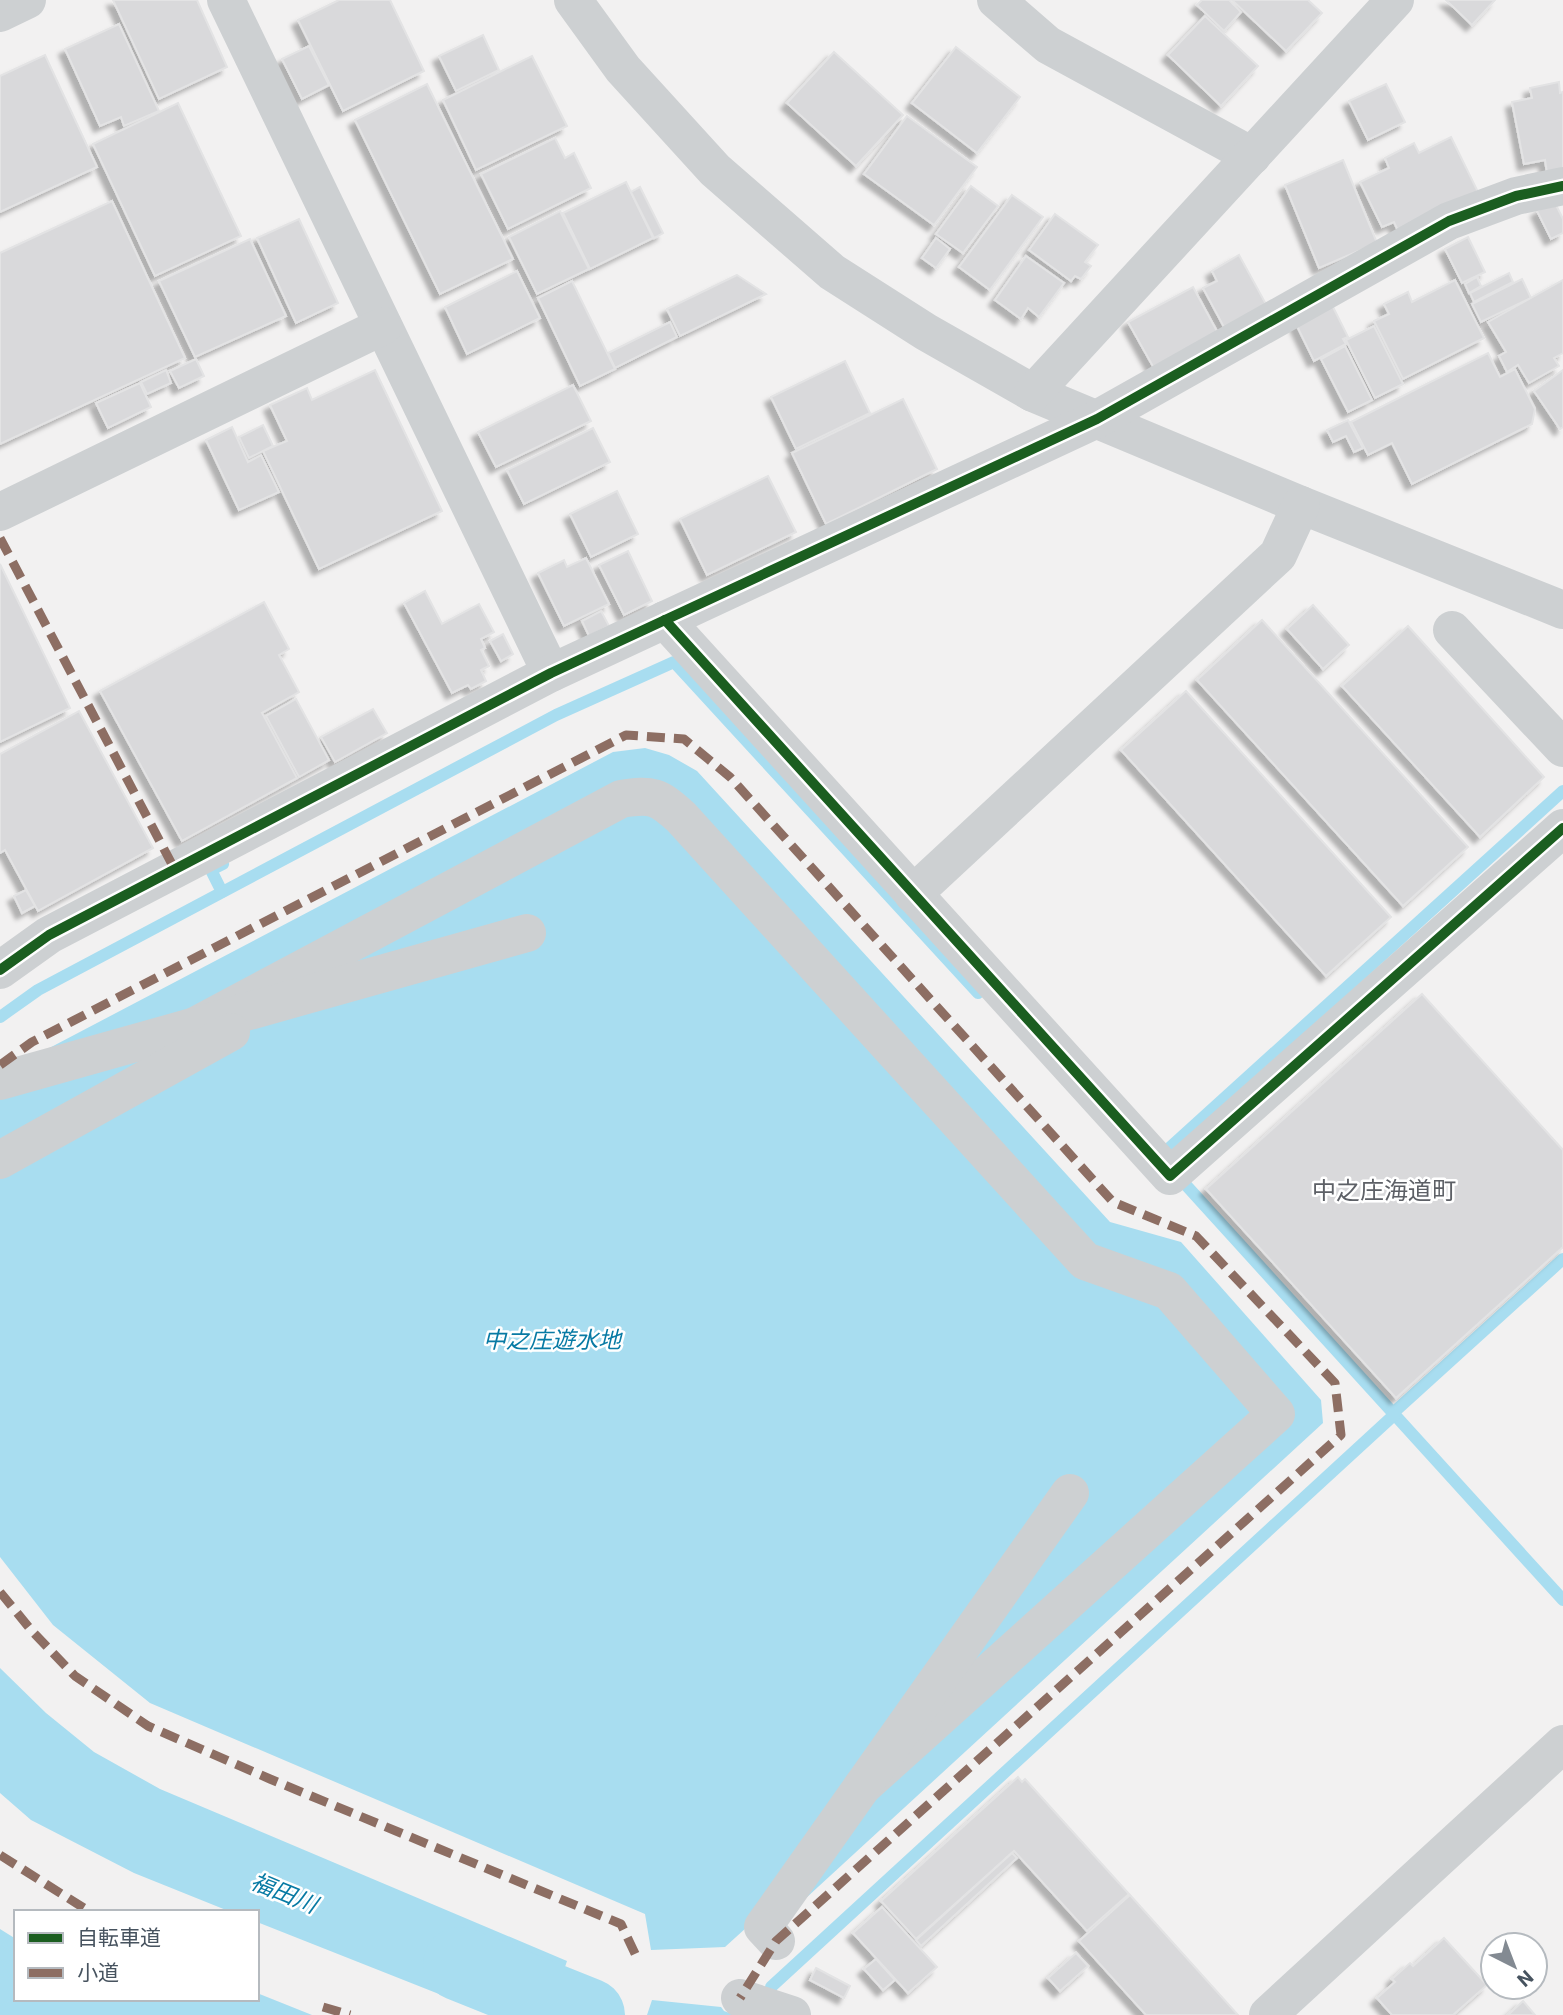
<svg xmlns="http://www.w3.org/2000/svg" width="1563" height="2015" viewBox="0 0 1563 2015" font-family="Roboto,'Noto Sans JP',sans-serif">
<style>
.water{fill:#a8ddf0}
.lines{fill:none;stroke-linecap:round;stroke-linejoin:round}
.stream{stroke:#a8ddf0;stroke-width:12}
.river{stroke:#a8ddf0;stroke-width:74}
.building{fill:#d9d9db;stroke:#e3e3e4;stroke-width:2;filter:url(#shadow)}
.minor{stroke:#cdd0d2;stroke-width:38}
.quiet{stroke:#8d6e63;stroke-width:9;stroke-dasharray:18 9;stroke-linecap:butt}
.cycleway-casing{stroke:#fff;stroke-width:15}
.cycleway{stroke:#1b5e20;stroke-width:10}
.labels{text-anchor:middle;stroke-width:5;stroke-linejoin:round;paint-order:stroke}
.water-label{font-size:23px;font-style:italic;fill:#077aa4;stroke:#fff}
.quarter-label{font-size:24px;fill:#5d6066;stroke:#fff}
</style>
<defs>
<filter id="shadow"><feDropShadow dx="-6" dy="6" stdDeviation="2" flood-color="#0004"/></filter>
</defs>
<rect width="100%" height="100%" fill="#f2f1f1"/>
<g class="water">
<path d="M645,748l24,7 28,16 413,451 71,20 140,158 2,23 -542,498 -24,-3 -32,29 -74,3 -6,-36 -495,-211 -97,-78 -53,-68v-470l36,-32 577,-303z"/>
<path d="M0,1668l46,45 48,39 66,37 407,172 -18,54h-57l-235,-93v-10h-26l-97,-39 -103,-53 -31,-27z"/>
<path d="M0,1929l16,10v60h241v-6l55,22h-312z"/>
<path d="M652,2000l69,7 3,4 11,4h-88z"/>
</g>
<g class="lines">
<g class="stream">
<path d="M222,892l-11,-22 12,-6"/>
<path d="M0,1017l38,-27 518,-275 118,-53 304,331"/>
<path d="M1165,1152l398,-361"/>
<path d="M1185,1184l378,416"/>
<path d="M1393,1413l170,-154"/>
<path d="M771,1987l623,-572"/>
</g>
<path class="river" d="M460,1964l128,51"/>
</g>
<g class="building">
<path d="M113,0h84l30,67 -68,32z"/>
<path d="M339,0h51l34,71 -81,40 -45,-91z"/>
<path d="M1202,0h27l12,12 -17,19 -27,-26z"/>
<path d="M1232,0h76l14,13 -36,38z"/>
<path d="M1446,0h49l-23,25z"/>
<path d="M1205,16l53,50 -37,40 -53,-51z"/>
<path d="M119,24l40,87 -35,15 -3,-9 -21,9 -35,-77z"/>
<path d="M483,35l16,35 -43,21 -17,-35z"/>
<path d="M309,46l20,39 -27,14 -20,-40z"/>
<path d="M956,47l64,50 -43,56 -65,-50z"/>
<path d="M834,52l69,63 -47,51 -69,-63z"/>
<path d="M45,55l52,112 -97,45v-136z"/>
<path d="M532,56l35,70 -91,44 -33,-70z"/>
<path d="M1559,82l1,11 3,-1v78l-16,3 -2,-13 -21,4 -12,-62 20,-4 -2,-10z"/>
<path d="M427,84l86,175 -73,35 -85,-174z"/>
<path d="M1386,84l19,38 -37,18 -19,-39z"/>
<path d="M178,103l63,133 -86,40 -62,-132z"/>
<path d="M907,116l70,51 -43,58 -70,-51z"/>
<path d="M1451,137l28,57 -80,39 -5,-11 -12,5 -22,-45 29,-14 -4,-10 29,-15 5,10z"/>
<path d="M555,138l10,20 9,-5 17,35 -83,41 -27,-55z"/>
<path d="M1343,160l34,83 -58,25 -34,-83z"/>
<path d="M626,182l27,56 -63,31 -27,-56z"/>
<path d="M971,186l27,20 -35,47 -27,-19z"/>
<path d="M640,187l23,46 -9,5 -23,-46z"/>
<path d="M1012,195l31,22 -53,73 -31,-23z"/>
<path d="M112,201l73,157 -185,86v-191z"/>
<path d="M1554,201l9,18v14l-12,6 -14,-28z"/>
<path d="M560,211l29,58 -52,25 -28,-57z"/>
<path d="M1055,214l43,31 -13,17 6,4 -10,13 -6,-3 -4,5 -42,-31z"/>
<path d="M299,219l39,84 -42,20 -39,-85z"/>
<path d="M1468,237l17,35 -23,11 -17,-34z"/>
<path d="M936,238l14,11 -14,19 -14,-10z"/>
<path d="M250,239l36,77 -91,41 -36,-76z"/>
<path d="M1239,255l28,51 -42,23 -22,-41 14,-7 -5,-10z"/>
<path d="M1026,256l38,27 -25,34 -11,-9 -7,11 -26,-19z"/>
<path d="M517,271l23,47 -73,36 -22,-47z"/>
<path d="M1509,273l4,9 -39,20 -4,-9z"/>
<path d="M737,275l29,19 -86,42 -13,-27z"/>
<path d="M1477,277l4,9 -12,7 -4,-9z"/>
<path d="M1522,279l9,19 -50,24 -9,-18z"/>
<path d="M1455,280l29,58 -81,41 -29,-58 15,-7 -5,-10 24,-12 4,10z"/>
<path d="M1563,280v73l-9,5 5,8 -30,17 -11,-18 -11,7 -8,-16 7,-4 -18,-30z"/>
<path d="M572,281l43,88 -35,17 -42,-88z"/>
<path d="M1193,287l26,48 -64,35 -27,-48z"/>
<path d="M1331,303l17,34 -5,2 3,5 -32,17 -19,-39z"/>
<path d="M670,322l7,15 -62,31 -7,-15z"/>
<path d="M1374,326l29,58 -28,14 -29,-58z"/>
<path d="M1345,346l27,54 -24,12 -27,-53z"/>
<path d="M1488,353l12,24 15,-8 20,40 -3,15 -120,60 -20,-41 -24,12 -17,-33z"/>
<path d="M196,359l8,17 -25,12 -9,-17z"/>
<path d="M845,361l25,52 -74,36 -25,-52z"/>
<path d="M166,370l5,13 -24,11 -6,-12z"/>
<path d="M375,370l67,141 -123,58 -56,-118 24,-10 -17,-36 37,-17 5,12z"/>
<path d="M1563,370v57l-3,2 -26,-38z"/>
<path d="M140,383l11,24 -43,21 -12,-25z"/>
<path d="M573,385l18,36 -95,46 -18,-35z"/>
<path d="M903,399l34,70 -111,55 -34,-71z"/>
<path d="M1348,420l15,28 -9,4 -8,-16 -13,6 -6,-12z"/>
<path d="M263,425l10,21 -24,12 -10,-21z"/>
<path d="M232,427l16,35 13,-7 18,37 -40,18 -33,-70z"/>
<path d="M593,428l17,34 -86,42 -17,-34z"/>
<path d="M768,476l28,56 -89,43 -27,-56z"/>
<path d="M617,491l21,43 -47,23 -21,-43z"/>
<path d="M628,551l24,50 -28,14 -25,-50z"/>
<path d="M586,558l23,46 -45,22 -26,-53 26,-13 3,7z"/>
<path d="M0,564l70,144 -70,34z"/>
<path d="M425,591l17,33 37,-20 15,28 -13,7 4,9 -4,2 8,16 -8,4 5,11 -15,8 -3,-4 -16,8 -48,-90z"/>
<path d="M264,602l25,47 -10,6 20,37 -37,21 35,65 -115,63 -82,-150z"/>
<path d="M1313,605l36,40 -26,24 -36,-40z"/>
<path d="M601,611l8,15 -20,10 -7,-15z"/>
<path d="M1262,620l206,227 -65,59 -206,-226z"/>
<path d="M1408,626l136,151 -64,60 -138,-151z"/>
<path d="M503,634l10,20 -12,7 -11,-20z"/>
<path d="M1186,691l205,226 -65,59 -205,-226z"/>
<path d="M296,699l33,61 -30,17 -33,-61z"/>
<path d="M373,709l14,24 -52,29 -14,-25z"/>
<path d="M79,711l74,137 -115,63 -33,-61 -5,3v-99z"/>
<path d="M26,890l9,16 -13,7 -8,-17z"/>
<path d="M1422,994l141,156v97l-167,151 -190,-209z"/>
<path d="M1018,1777l4,5 3,-3 104,115 -42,37 -73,-80 -98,88 -35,-38z"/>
<path d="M1012,1853l5,5 -96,88 -5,-6z"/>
<path d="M1130,1895l108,120h-92l-67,-74z"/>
<path d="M882,1907l55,60 -29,26 -55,-60z"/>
<path d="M1444,1938l43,47 -34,30h-61l-15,-17 18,-16 -3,-3 18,-16 3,3z"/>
<path d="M1076,1953l12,13 -28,25 -12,-13z"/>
<path d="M876,1959l19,21 -12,10 -19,-21z"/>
<path d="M816,1968l34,18 -6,12 -34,-18z"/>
<path d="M1523,2001l12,14h-27z"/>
</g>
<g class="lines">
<g class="minor">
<path d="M226,0l325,673"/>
<path d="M573,0l50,69 92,101 117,102 94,60 107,61 268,112 262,105"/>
<path d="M996,0l52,45 204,111"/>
<path d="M0,13l27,-13"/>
<path d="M1033,393l362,-393"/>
<path d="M0,512l383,-186"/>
<path d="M665,620l505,556 393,-348"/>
<path d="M1452,630l111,118"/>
<path d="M913,894l365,-339 23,-50"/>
<path d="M0,970l49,-35 502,-262 546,-254 352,-198 67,-25 47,-10"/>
<path d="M197,1025l424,-226c31,-5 37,-3 60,18l404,444 84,30 107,123 -414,373"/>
<path d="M0,1081l527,-148"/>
<path d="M0,1160l231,-128"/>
<path d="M776,1941l-13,-14 307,-434"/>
<path d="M740,1998l52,17"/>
<path d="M1268,2015l295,-271"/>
</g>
<g class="quiet">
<path d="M0,538l175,332"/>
<path d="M0,1065l32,-23 594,-307 58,4 46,38 383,425 83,34 139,147 6,52 -565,506 -36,57"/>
<path d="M0,1592l32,39 43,45 73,50 122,53 351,145 18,38"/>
<path d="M0,1855l87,55"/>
<path d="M323,2007l27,8"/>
</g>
<g class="cycleway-casing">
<g id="cycleway">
<path d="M665,620l505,556 393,-348"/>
<path d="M0,970l49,-35 502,-262 546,-254 352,-198 67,-25 47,-10"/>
</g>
</g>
<use href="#cycleway" class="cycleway"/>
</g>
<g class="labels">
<g class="water-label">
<text x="552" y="1348">中之庄遊水地</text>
<text transform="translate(284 1893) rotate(22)" y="8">福田川</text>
</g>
<g class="quarter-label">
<text x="1384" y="1199">中之庄海道町</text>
</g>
</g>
<rect x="14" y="1910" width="245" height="91" fill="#ffffff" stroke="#b5babf" stroke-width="2"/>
<rect x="28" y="1933" width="35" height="10" fill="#1b5e20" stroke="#b5babf" stroke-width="2"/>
<text x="77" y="1945" font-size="21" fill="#47535f">自転車道</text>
<rect x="28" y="1968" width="35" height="10" fill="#8d6e63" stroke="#b5babf" stroke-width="2"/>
<text x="77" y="1980" font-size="21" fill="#47535f">小道</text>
<g transform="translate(1514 1966) rotate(138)"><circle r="33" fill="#ffffff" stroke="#b5babf" stroke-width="2"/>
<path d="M0-5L12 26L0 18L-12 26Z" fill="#838a92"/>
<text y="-10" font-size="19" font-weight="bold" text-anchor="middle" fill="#47535f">N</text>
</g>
</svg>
